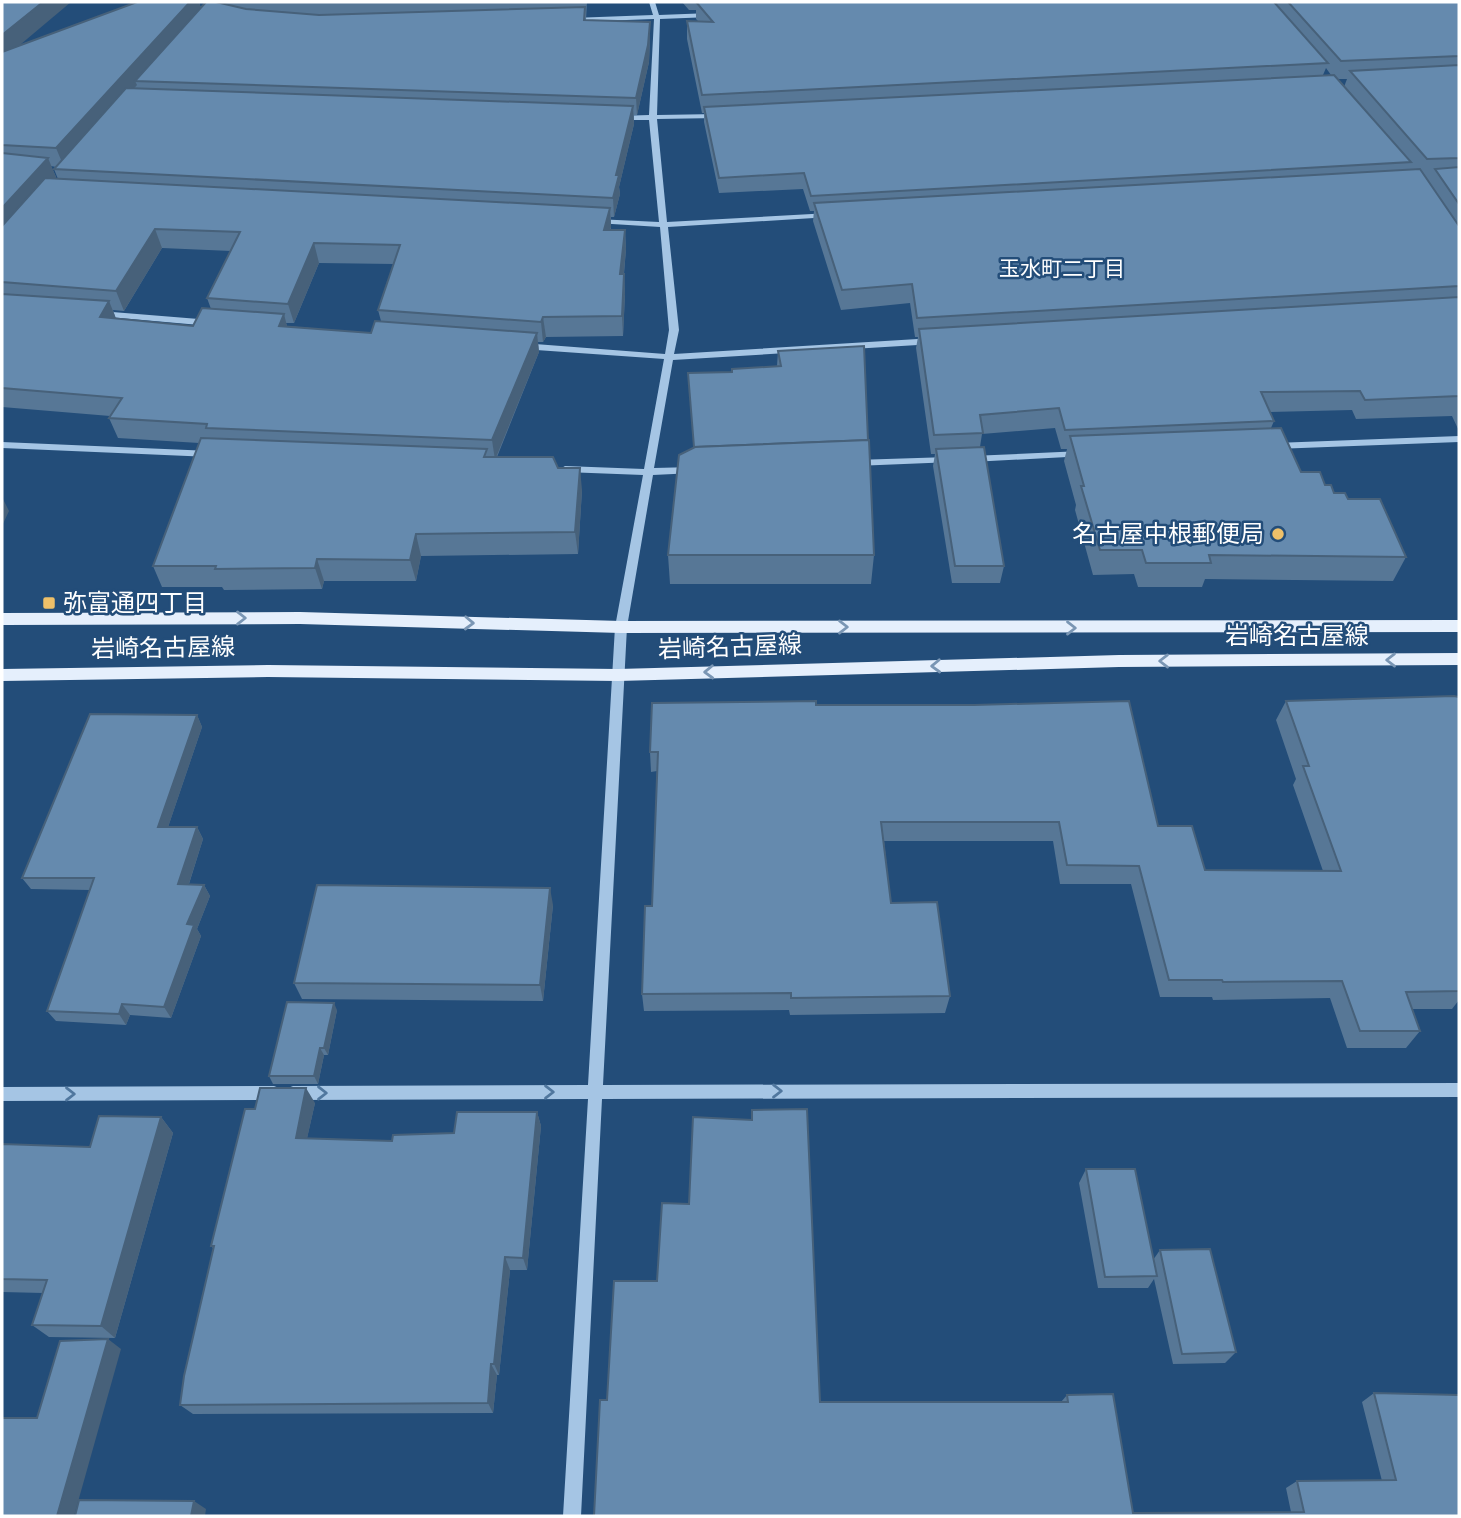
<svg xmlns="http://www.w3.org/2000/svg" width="1461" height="1518" viewBox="0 0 1461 1518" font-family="Overpass,'Noto Sans JP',sans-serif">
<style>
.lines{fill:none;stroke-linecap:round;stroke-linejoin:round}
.minor{fill:#a5c5e4;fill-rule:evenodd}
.major{fill:#e5effc;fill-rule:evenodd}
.wall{fill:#577796;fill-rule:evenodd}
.shaded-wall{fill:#47617a}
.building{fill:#658aae;stroke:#47617a;stroke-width:2}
.oneway{stroke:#7a96b4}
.oneway2{stroke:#50779e}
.poi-dot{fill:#eec069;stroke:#234d79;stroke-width:2.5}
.labels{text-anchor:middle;stroke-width:5;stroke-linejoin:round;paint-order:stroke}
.far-neighbourhood-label{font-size:21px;fill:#fff;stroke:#234d79}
.poi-label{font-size:24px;fill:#fff;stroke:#234d79;text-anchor:end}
.street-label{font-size:24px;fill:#fff;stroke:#234d79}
</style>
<rect width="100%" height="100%" fill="#234d79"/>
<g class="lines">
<g class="minor">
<path d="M649,2h6l4,13 52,-2 3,2 -3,2 -51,2 -3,96 61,-1 4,2 -4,2 -61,1 10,103 163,-9 4,2 -4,2 -162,10 11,103 -5,24 260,-16 5,3 -5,3 -261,16 -19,108 40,-1 5,3 -5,3 -41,2 -26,152 -24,458 856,-2v14l-857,2 -21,417h-18l25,-417 -295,1 -5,-2 -2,-5 2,-5 5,-2 295,-1 27,-458 28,-152 -78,-3 -5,-3 5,-3 79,3 20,-110 -142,-10 -5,-3 5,-3 143,11 4,-24 -9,-103 -64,-4 -4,-2 4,-2 63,3 -10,-102h-32l-4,-2 4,-2 32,-1 5,-96 -82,3 -3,-2 3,-2 81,-3z"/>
<path d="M100,311l111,9 5,3 -5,3 -114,-10v-4z"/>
<path d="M1459,436v6l-184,7 -5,-3 5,-3z"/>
<path d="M2,442l209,9 5,3 -5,3 -209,-9z"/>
<path d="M1082,451l4,1v4l-115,6 -5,-3 5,-3z"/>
<path d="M949,457l4,1v4l-98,4 -5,-3 5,-3z"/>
<path d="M274,1086l5,2 2,5 -2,5 -5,2 -272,1v-14z"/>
</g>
<g class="major">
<path d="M300,612l321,9 838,-1v12l-838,1 -321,-9 -298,1v-12z"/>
<path d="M1459,653v12l-340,2 -501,14 -350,-4 -266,4v-12l266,-4 350,4 501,-14z"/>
</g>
</g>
<g class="wall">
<path d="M2,2l15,44 120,-44h62l2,6 5,-5 -3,-1h384l-1,18 64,18 -1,24 -12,53h-3v9l-15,63 1,7 -6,23h-3v13h14l1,19 -2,25 1,20 -2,42 -77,1 -3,5h-5l1,10 -42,105 61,11 24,22 -4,64 -157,2 -5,25h-92l-2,8 -98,1 -2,-3h-60l-9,-21 46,-123 -81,-5 -9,-20 1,-2 -108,-9zM51,166l5,1 -2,2 4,10h-4l2,-2zM162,248l69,3 -24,47 4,11 -18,17 -77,-7 -3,-9 11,1zM319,263l75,1 -16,46 3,11 -10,12 -84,-7 -1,-3h8z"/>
<path d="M682,2h777v429l-7,-15 -96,3 -4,-9 -82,2 4,9 -3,7 30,44 24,13 9,8 14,6 58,58 -13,24 -188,-2 -3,8h-64l-4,-13 -41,1 -18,-65 1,-5 -12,-44 3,-12h-6l-6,-21 -73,6 -2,13 24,119 -4,17h-48l-19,-117 2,-12h-4l-15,-106 2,-11h-3l-5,-34 -69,7 -28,-89 1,-10h-4l-7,-22 -84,4 -15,-71v-9h-2l-15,-74v-18l12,1 -3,-3v-9h-7zM1326,68l5,7h-8zM1338,79h9l-3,8z"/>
<path d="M778,351l90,89 6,115 -3,29h-201l-2,-29 26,-108 -6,-74 44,-1 45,-6z"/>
<path d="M1459,697v303l-7,9h-40l8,22 -14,17h-59l-17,-50 -117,2 -1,-3h-52l-29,-113h-71l-7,-43h-169l7,62 59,93 -5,17 -155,2 -1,-5 -145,1 -2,-17 10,-88 5,-135 -6,1 -1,-20 166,-47 342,121 47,44 118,1 -30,-86 3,-6 -20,-59 10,-19z"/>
<path d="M197,715l5,12 -34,100h29l6,12 -14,45 15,1 6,11 -13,33 4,7 -30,82 -41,-3 -4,10 -70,-4 -9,-10 43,-121 -59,-1 -9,-11z"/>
<path d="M553,905l-10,96 -241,-2 -8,-16z"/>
<path d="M337,1010l-9,45h-4l-6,29h-45l-4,-8z"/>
<path d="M315,1103l-8,35 85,3 62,-8 83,-21 4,14 -14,144h-17l-11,105h-2l-4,38 -300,1 -13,-9 34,-156 -3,-3 44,-137z"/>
<path d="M161,1117l12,16 -58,205 -66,-1 -17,-12 11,-32 -41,-1v-148l88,3z"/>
<path d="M1086,1169l67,91 7,-10 76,102 -11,11 -52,1 -19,-85 -6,9h-50l-19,-105z"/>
<path d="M1374,1393l85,123h-865l226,-114h241l6,-7 66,118 158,-1 -5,-24 11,-7h85l-20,-79z"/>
</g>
<g class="shaded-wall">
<path d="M43,2h28l-69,58v-25z"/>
<path d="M190,2h9l3,10 -67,69 2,4 -73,82 -8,-19z"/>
<path d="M650,22v16l-1,24 -12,53 -1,-17z"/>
<path d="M633,106l1,18 -15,63 1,7 -6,23 -1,-19 3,-23z"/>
<path d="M48,158l8,19 -54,60v-29z"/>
<path d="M610,208l1,19 -6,22 -1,-19z"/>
<path d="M155,229l7,19 -38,63 -8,-20z"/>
<path d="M625,230l1,19 -4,45 -2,-20z"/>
<path d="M314,243l5,20 -25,60 -6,-19z"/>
<path d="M624,274l1,20 -2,42 -1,-20z"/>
<path d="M109,301l8,20 -17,-4z"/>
<path d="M284,314l5,20 -10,-8z"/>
<path d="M543,317l3,20 -3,5 -2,-20z"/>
<path d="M537,333l2,19 -44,108 -3,-20z"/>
<path d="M580,468l2,22 -4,64 -3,-22z"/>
<path d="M2,497l7,14 -7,15z"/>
<path d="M416,534l5,22 -5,25 -6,-21z"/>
<path d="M317,559l7,22 -2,8 -7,-21z"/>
<path d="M197,715l5,12 -38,112 -6,-12z"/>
<path d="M197,827l6,12 -18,57 -7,-12z"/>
<path d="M204,885l6,11 -13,33 4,7 -30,82 -7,-11 23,-83z"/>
<path d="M550,888l3,17 -10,96 -3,-16z"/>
<path d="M334,1003l3,7 -9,45 -4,-7z"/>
<path d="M122,1004l8,11 -4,10 -7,-11z"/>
<path d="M320,1048l4,7 -6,29 -4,-8z"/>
<path d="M306,1088l9,15 -11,49 -8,-14z"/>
<path d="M537,1112l4,14 -14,144 -4,-12z"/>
<path d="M161,1117l12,16 -58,205 -14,-12z"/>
<path d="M505,1257l5,13 -11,105 -5,-11z"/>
<path d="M108,1339l13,10 -47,167h-17z"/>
<path d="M491,1364l6,11 -4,38 -5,-10z"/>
<path d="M194,1501l12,8 -1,7h-14z"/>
</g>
<g class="building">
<path d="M2,2h41l-41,33z"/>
<path d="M137,2h53l-134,146 -54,-3v-93z"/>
<path d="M206,2h10l30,7 73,6 266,-8 -1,13 66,2 -2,23 -12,53 -501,-17z"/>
<path d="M696,2h578l54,61 -626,32 -15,-74 26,1z"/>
<path d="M1288,2h171v54l-118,5z"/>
<path d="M1459,65v93l-32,1 -77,-88z"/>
<path d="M1334,75l77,87 -600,34 -7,-23 -85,5 -15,-71z"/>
<path d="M126,88l507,18 -17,69h3l-6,23 -559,-29z"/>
<path d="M2,153l46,5 -46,50z"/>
<path d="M1459,167v37l-24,-35z"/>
<path d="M1420,169l39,57v60l-542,32 -5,-34 -70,6 -28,-87z"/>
<path d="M45,178l565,30 -6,22h21l-5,44h4l-2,42 -79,1 -2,5 -163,-12 22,-65 -86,-2 -26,61 -81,-6 33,-66 -85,-3 -39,62 -114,-9v-56z"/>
<path d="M2,294l107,7 -9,16 93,9 9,-18 82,6 -5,12 92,7 4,-12 162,12 -45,107 -286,-12 1,-4 -98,-6 13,-20 -120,-10z"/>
<path d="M1459,297v99l-94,4 -5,-9 -99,1 13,29 -209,9 -6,-22 -79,7 3,18 -49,2 -15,-106z"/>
<path d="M864,346l4,94 -174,7 -6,-74 44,-1v-3l49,-3 -3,-15z"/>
<path d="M1281,428l20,44h19l5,13h6l3,8h11l3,6h32l26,58 -197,-2 2,8h-65l-4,-13h-42l-19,-64h3l-14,-50z"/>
<path d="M201,438l286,11 -3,8h69l5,11h22l-5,64 -159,2 -6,26 -93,-1 -2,9 -100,1 1,-3h-63z"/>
<path d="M869,440l5,115h-206l11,-100 16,-8z"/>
<path d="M984,447l20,119h-49l-19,-117z"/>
<path d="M1454,696l5,1v294l-53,1 14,39h-60l-18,-50 -119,1 -1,-2h-53l-30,-114 -72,-1 -8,-43h-178l10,81 46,-1 13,94 -159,2v-5l-149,1 3,-88h7l6,-154h-8l2,-49 164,-2v4h158l155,-4 29,125h34l13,44 136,1 -38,-105h6l-23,-65z"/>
<path d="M90,714l107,1 -39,112h39l-19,57 26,1 -17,39 7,1 -30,82 -42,-3 -3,10 -72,-3 47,-133h-72z"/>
<path d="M317,885l233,3 -10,97 -246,-2z"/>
<path d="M287,1002l47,1 -10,45h-4l-6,28h-45z"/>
<path d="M260,1088h46l-10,50 96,3 1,-6 61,-2 3,-21h80l-14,146 -18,-1 -11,107h-3l-3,39 -308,2 4,-29 30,-130h-3l34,-137h10z"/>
<path d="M807,1109l13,293h248l-1,-7 46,-1 20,119 171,-1 -7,-31 99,-1 -22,-87 85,2v121h-865l6,-116h7l7,-119h43l5,-78 27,1 4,-87 59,3v-10z"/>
<path d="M99,1116l62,1 -60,209 -69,-1 15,-45 -45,-1v-135l88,3z"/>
<path d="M1086,1169h49l22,107 -52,1z"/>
<path d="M1210,1249l26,103 -54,2 -22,-104z"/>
<path d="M108,1339l-51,177h-55v-98h35l23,-77z"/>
<path d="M79,1500l115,1 -3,15h-116z"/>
</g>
<defs><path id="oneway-chevron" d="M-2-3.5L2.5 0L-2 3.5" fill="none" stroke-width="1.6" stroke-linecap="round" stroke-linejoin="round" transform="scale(1.75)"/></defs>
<g class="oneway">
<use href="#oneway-chevron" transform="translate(241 618)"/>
<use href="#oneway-chevron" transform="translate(469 623) rotate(2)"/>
<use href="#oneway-chevron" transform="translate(843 627)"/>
<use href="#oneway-chevron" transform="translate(1071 628)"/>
<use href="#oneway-chevron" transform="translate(1391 660) rotate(180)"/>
<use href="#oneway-chevron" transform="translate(1164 661) rotate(180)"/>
<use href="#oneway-chevron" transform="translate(936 666) rotate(178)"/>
<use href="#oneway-chevron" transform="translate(709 672) rotate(178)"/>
</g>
<g class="oneway2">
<use href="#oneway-chevron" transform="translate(777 1091)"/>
<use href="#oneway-chevron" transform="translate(549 1092)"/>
<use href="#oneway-chevron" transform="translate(322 1093)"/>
<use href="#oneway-chevron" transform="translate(70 1094)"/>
</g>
<g class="poi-dot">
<circle cx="1278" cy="534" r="7"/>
<rect x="42" y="596" width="14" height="14" rx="3.5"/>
</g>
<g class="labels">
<g class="far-neighbourhood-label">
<text x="1062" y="276">玉水町二丁目</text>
</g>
<g class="poi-label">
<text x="1264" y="542">名古屋中根郵便局</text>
<text x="63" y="611" text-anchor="start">弥富通四丁目</text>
</g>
<g class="street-label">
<text x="1297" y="644">岩崎名古屋線</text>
<text transform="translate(730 647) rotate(-2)" y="8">岩崎名古屋線</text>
<text transform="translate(163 648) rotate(-1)" y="8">岩崎名古屋線</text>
</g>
</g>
<rect width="1461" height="1518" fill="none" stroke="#ffffff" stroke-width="7"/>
</svg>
